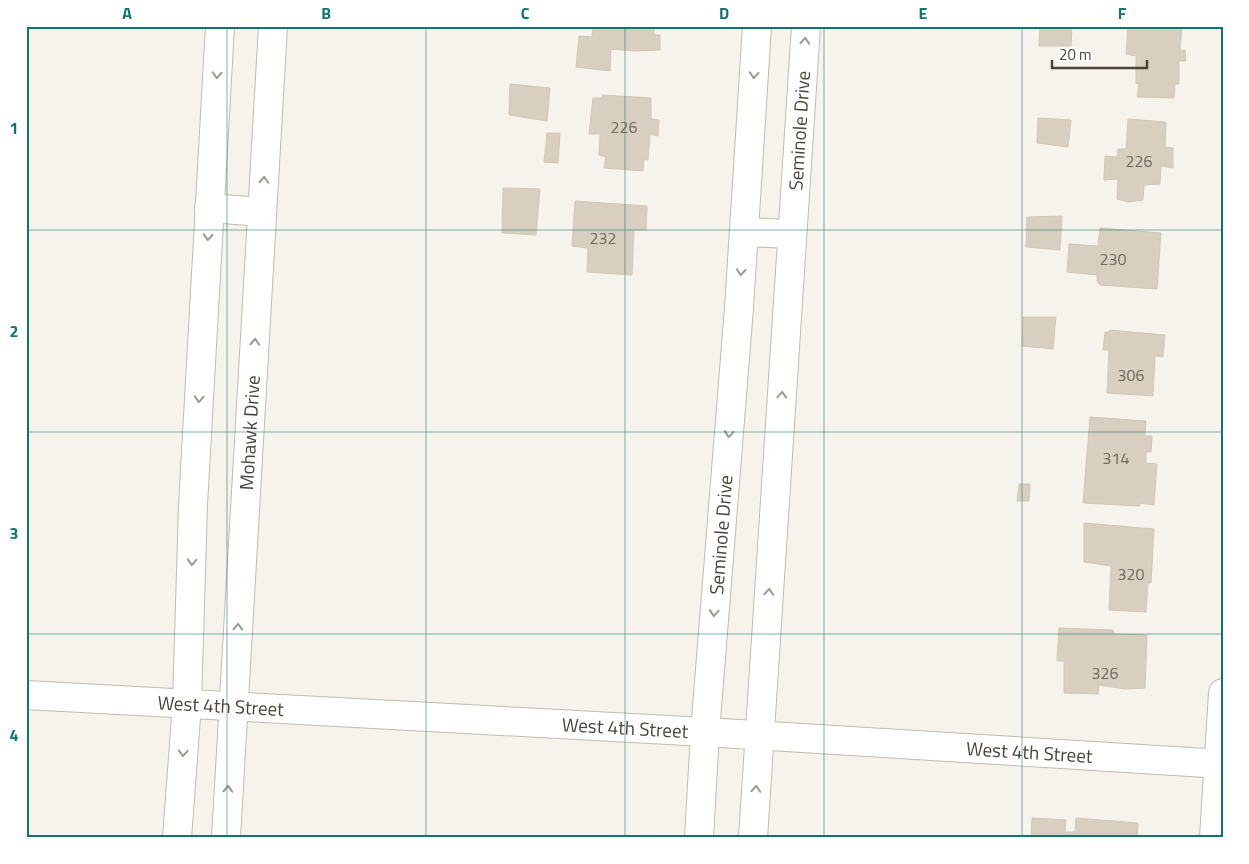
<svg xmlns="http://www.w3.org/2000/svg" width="1249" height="864" viewBox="0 0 1249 864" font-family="'Titillium Web',sans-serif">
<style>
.building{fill:#d8cfc1;stroke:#d3c7b4}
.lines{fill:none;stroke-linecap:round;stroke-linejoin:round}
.minor-casing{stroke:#c2bbae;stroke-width:30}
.minor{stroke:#fff;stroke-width:28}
.oneway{stroke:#9c9892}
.grid{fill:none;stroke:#0f766e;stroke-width:1;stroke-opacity:0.55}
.labels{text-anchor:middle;stroke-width:5;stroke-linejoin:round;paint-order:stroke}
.number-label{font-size:16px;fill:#6e675b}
.street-label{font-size:19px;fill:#4b4439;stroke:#fff}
.neatline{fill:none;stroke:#0f766e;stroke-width:2}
.grid-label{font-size:16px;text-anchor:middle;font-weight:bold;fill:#0f766e}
</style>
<rect width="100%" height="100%" fill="#f6f3ec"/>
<g class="building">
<path d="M593,26h61v9h6v15l-26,1 -23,-2 -1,22 -34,-4 3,-31 13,1z"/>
<path d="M1040,26h32l-1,20h-32z"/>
<path d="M1128,26h54l-2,25 5,-1 1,11h-7v23h-4l-1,14 -37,-1 2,-14 -3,1v-28l-10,-2z"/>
<path d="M510,84l40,4 -3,33 -38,-6z"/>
<path d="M602,95l49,3v21l8,1 -1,16 -8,-2 -2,26 -4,-1 -1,12 -39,-3 2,-11 -7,-2 1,-21h-11l4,-36h9z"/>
<path d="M1038,118l33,2 -3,27 -31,-4z"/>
<path d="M1128,119l38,3 -1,25 8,1v20l-12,-2 -1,18 -16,1 -1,15 -15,2 -11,-3 1,-20 -14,1 1,-24 12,1 1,-8h8z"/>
<path d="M547,133h13l-2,30 -14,-1z"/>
<path d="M503,188l37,1 -4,46 -34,-2z"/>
<path d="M575,201l72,5 -1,24h-12l-2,45 -45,-3 1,-24 -16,-2z"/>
<path d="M1062,216l-2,34 -34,-3 1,-30z"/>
<path d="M1100,228l61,5 -4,56 -57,-4 -3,-4v-6l-30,-3 2,-28 29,2z"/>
<path d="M1023,317h33l-3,32 -31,-3z"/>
<path d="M1110,330l55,5 -2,22 -8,-1 -2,40 -46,-3 2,-43h-6l2,-18h3z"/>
<path d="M1090,417l56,4 -1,15h7l-1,16h-5v11l11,1 -3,41 -15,-2 1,3 -57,-3z"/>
<path d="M1019,484h11l-1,17h-12z"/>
<path d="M1084,523l70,6 -3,54h-3l-2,29 -37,-2 2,-44 -27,-4z"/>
<path d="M1059,628l54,2 1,4 33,1 -2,53 -20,1 -26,-4 -1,9 -34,-1v-32h-7z"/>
<path d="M1032,818l34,2 -1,12h10l1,-14 62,5 -1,15h-106z"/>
</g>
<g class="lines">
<g class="minor-casing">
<g id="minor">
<path d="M209,208l53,4"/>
<path d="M744,232l48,2"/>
<path id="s1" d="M26,695l679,37 518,32"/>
<path d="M177,838l10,-134 6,-199 27,-479"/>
<path id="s2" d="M226,838l47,-812"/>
<path id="s3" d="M699,838l6,-106 34,-424 18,-282"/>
<path id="s4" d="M753,838l53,-812"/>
<path d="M1214,838l9,-145"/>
</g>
</g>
<use href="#minor" class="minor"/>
</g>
<defs><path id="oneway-chevron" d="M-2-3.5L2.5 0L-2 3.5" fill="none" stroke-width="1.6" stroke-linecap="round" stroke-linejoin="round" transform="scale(1.25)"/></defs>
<g class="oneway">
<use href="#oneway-chevron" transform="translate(805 41) rotate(-86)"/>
<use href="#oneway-chevron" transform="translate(217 75) rotate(93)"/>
<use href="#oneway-chevron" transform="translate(754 75) rotate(94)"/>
<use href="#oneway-chevron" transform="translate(264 180) rotate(-87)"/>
<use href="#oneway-chevron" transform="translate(208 237) rotate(93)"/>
<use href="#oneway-chevron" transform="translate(741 272) rotate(94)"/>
<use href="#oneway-chevron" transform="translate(255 342) rotate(-87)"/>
<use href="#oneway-chevron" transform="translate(782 395) rotate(-86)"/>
<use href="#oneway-chevron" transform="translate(199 399) rotate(93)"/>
<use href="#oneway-chevron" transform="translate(729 434) rotate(95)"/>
<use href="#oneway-chevron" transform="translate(192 562) rotate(92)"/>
<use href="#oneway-chevron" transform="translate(769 592) rotate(-86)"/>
<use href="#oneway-chevron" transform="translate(714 613) rotate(95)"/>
<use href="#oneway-chevron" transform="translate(238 627) rotate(-87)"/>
<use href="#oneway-chevron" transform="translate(183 753) rotate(94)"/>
<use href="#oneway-chevron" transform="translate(228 789) rotate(-87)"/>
<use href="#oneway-chevron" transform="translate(756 789) rotate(-86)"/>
</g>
<path class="grid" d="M227,26v812M426,26v812M625,26v812M824,26v812M1022,26v812M26,230h1197M26,432h1197M26,634h1197"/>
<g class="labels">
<g class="number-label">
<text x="624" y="133">226</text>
<text x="1139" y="167">226</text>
<text x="603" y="244">232</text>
<text x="1113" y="265">230</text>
<text x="1131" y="381">306</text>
<text x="1116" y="464">314</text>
<text x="1131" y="580">320</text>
<text x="1105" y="679">326</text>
</g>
<g class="street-label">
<text dy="7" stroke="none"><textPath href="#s4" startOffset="709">Seminole Drive</textPath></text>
<text dy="7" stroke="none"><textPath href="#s2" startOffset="406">Mohawk Drive</textPath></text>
<text dy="7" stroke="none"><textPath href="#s3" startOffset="304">Seminole Drive</textPath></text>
<text dy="7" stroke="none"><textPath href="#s1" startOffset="195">West 4th Street</textPath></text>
<text dy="7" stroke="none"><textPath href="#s1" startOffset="600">West 4th Street</textPath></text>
<text dy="7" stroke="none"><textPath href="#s1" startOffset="1005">West 4th Street</textPath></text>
</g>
</g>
<rect width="1249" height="864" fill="none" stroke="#ffffff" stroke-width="55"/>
<path d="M1052 60v8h95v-8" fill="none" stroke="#4b4439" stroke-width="2.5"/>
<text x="1059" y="60" font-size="15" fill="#4b4439" stroke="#ffffff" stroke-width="4" paint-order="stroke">20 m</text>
<rect x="28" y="28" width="1194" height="808" class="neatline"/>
<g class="grid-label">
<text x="127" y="19">A</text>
<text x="326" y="19">B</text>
<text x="525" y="19">C</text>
<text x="724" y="19">D</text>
<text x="923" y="19">E</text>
<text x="1122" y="19">F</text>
<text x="14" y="134">1</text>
<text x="14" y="337">2</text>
<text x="14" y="539">3</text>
<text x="14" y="741">4</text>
</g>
</svg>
